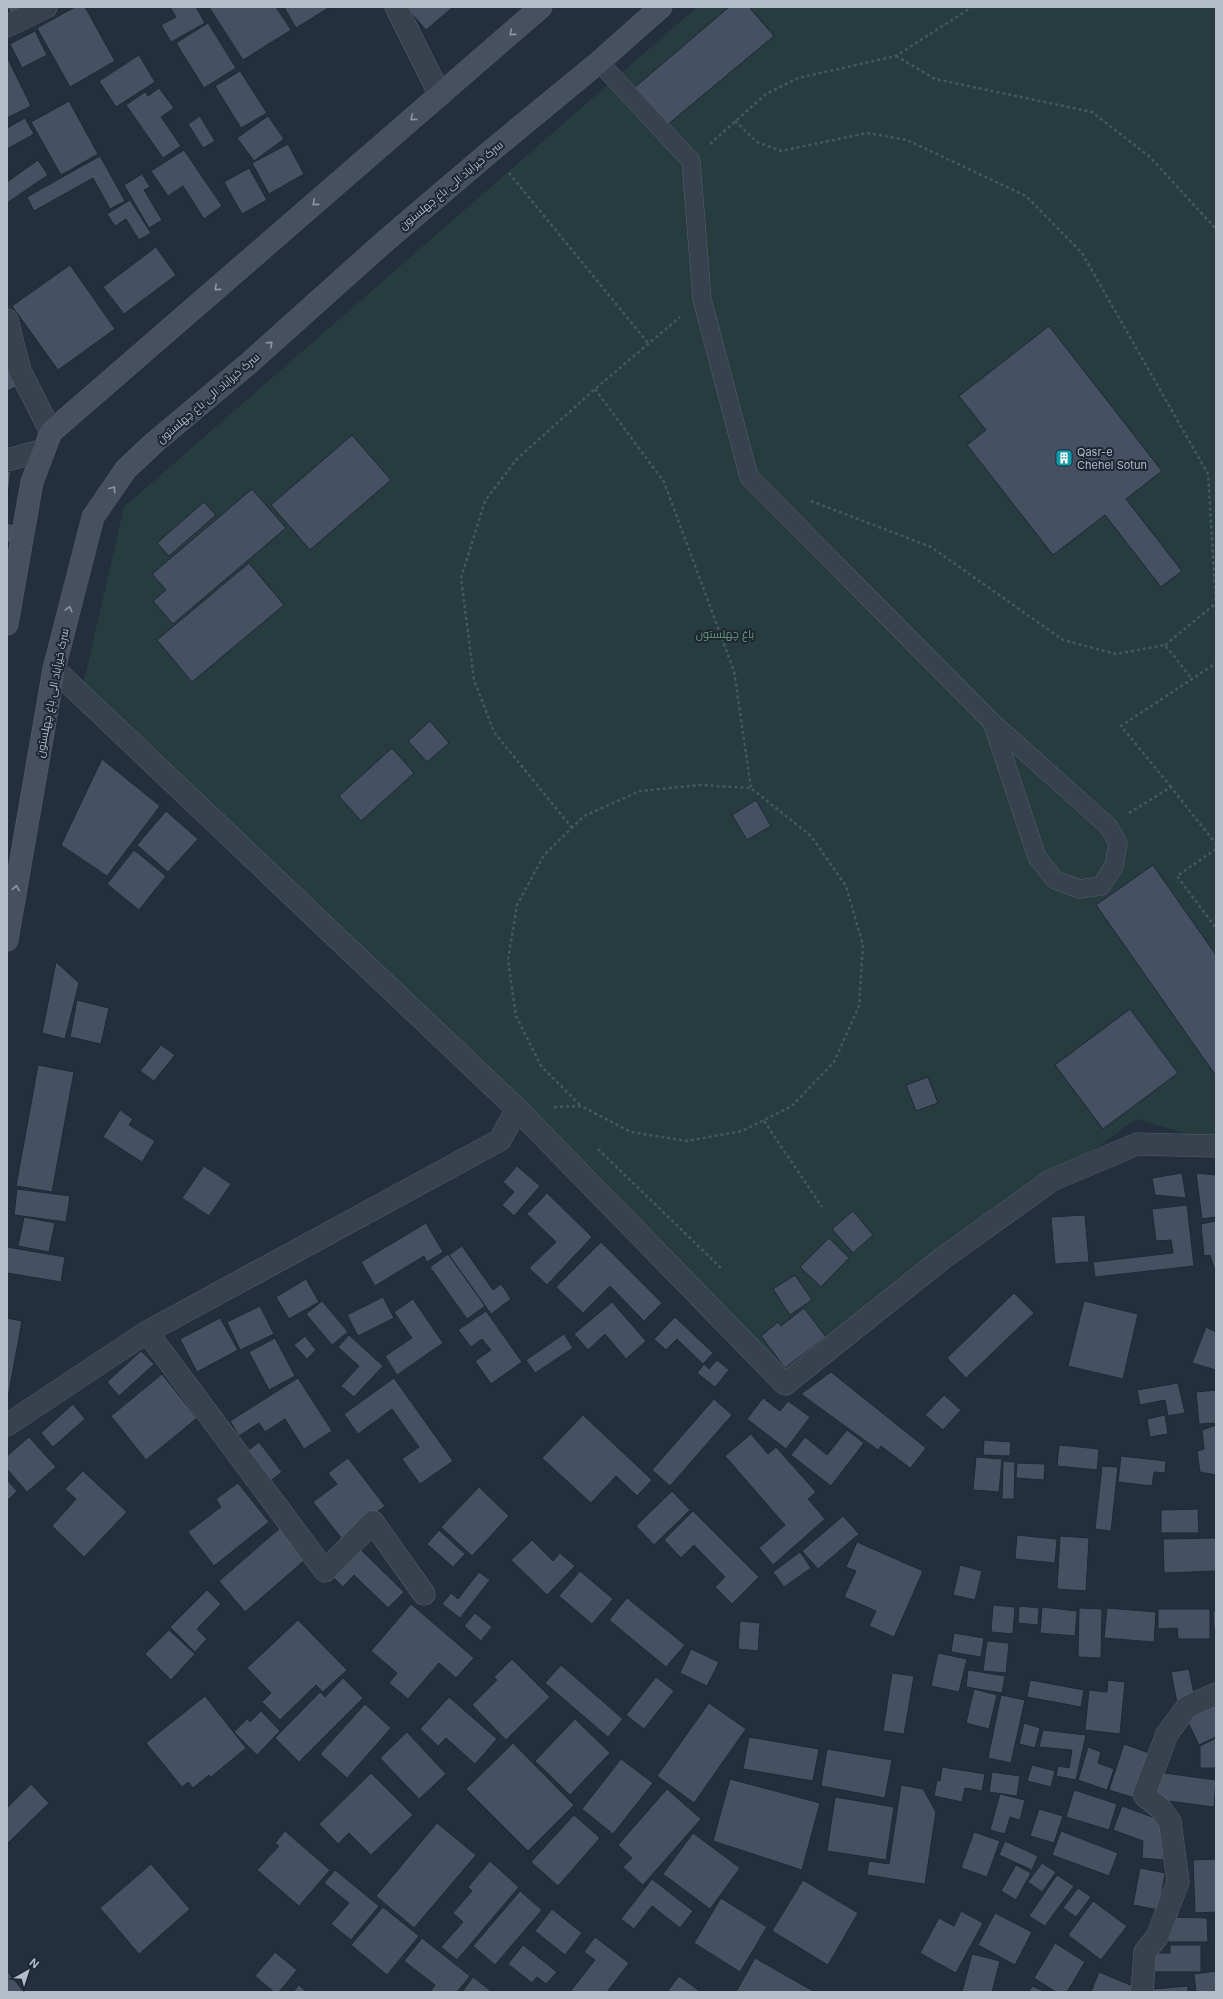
<svg xmlns="http://www.w3.org/2000/svg" width="1223" height="1999" viewBox="0 0 1223 1999" font-family="Inter,Cairo,sans-serif">
<style>
.green{fill:#263c3f}
.building{fill:#455162;stroke:#1f2835}
.lines{fill:none;stroke-linecap:round;stroke-linejoin:round}
.service-casing{stroke:#565f6c;stroke-width:19}
.minor-casing{stroke:#565f6c;stroke-width:23}
.secondary-casing{stroke:#565f6c;stroke-width:23}
.path{stroke:#44595c;stroke-width:2.5;stroke-dasharray:3 3;stroke-linecap:butt}
.service{stroke:#38414e;stroke-width:18}
.minor{stroke:#38414e;stroke-width:22}
.secondary{stroke:#465061;stroke-width:22}
.oneway{stroke:#8e96a5}
.labels{text-anchor:middle;stroke-width:4;stroke-linejoin:round;paint-order:stroke}
.street-label{font-size:11px;fill:#b4bcc9;stroke:#1d2633}
.poi-label{font-size:11px;fill:#b4bcc9;stroke:#1d2633;text-anchor:start}
.park-label{font-size:11px;fill:#6b9a76;stroke:#1d2633}
</style>
<rect width="100%" height="100%" fill="#242f3e"/>
<path class="green" d="M697,7h519v1135l-80,-23 -350,257 -705,-682 43,-187z"/>
<g class="building">
<path d="M7,7h25l-18,11z"/>
<path d="M75,7h10l30,54 -45,26 -33,-59z"/>
<path d="M170,7h26l9,16 -34,19 -10,-17 15,-8z"/>
<path d="M209,7h67l15,23 -48,30z"/>
<path d="M284,7h46l-34,21z"/>
<path d="M406,7h47l-27,23z"/>
<path d="M729,7h20l25,29 -108,90 -32,-38z"/>
<path d="M208,23l28,45 -32,20 -28,-45z"/>
<path d="M35,31l12,24 -25,13 -12,-24z"/>
<path d="M139,55l16,27 -39,25 -17,-26z"/>
<path d="M7,57l24,49 -24,12z"/>
<path d="M240,71l27,42 -26,15 -26,-42z"/>
<path d="M159,88l15,20 -13,9 20,29 -18,12 -37,-53 19,-13 3,4z"/>
<path d="M69,101l29,53 -37,21 -30,-53z"/>
<path d="M200,116l15,25 -12,7 -15,-24z"/>
<path d="M268,116l16,23 -30,22 -17,-23z"/>
<path d="M25,118l9,16 -27,15v-21z"/>
<path d="M288,144l16,30 -35,20 -17,-31z"/>
<path d="M184,150l38,56 -18,13 -21,-33 -15,10 -17,-25z"/>
<path d="M100,156l25,45 -15,8 -17,-31 -59,33 -7,-14z"/>
<path d="M38,160l10,15 -41,28v-21z"/>
<path d="M249,168l18,32 -25,14 -18,-32z"/>
<path d="M142,174l8,13 -6,3 18,30 -13,8 -25,-43z"/>
<path d="M130,200l21,33 -12,7 -13,-21 -11,7 -8,-12z"/>
<path d="M156,247l20,28 -52,39 -21,-27z"/>
<path d="M70,265l45,64 -57,41 -46,-64z"/>
<path d="M1049,326l113,145 -36,28 56,72 -21,16 -56,-72 -52,40 -86,-110 19,-15 -27,-34z"/>
<path d="M7,352l15,32 -15,7z"/>
<path d="M352,435l39,45 -81,70 -39,-45z"/>
<path d="M11,471l-4,30v-29z"/>
<path d="M252,489l34,39 -113,96 -20,-23 13,-11 -14,-16z"/>
<path d="M204,502l12,13 -47,41 -12,-13z"/>
<path d="M7,523l13,3 -5,19 -8,-3z"/>
<path d="M249,563l35,42 -92,77 -35,-42z"/>
<path d="M430,721l19,22 -22,19 -19,-21z"/>
<path d="M392,748l22,25 -53,48 -22,-25z"/>
<path d="M102,759l58,47 -53,70 -46,-31z"/>
<path d="M756,800l15,26 -24,14 -15,-25z"/>
<path d="M166,811l32,28 -30,33 -31,-27z"/>
<path d="M134,850l32,26 -27,34 -32,-26z"/>
<path d="M1153,865l63,90v121l-120,-171z"/>
<path d="M56,962l23,21 -14,56 -23,-6z"/>
<path d="M77,1000l32,8 -8,36 -31,-7z"/>
<path d="M1130,1009l48,64 -75,56 -48,-64z"/>
<path d="M161,1045l14,10 -21,26 -14,-10z"/>
<path d="M38,1065l36,7 -22,120 -36,-6z"/>
<path d="M928,1077l10,26 -22,8 -10,-26z"/>
<path d="M120,1110l13,9 -4,6 26,16 -13,21 -39,-25z"/>
<path d="M204,1166l27,18 -22,32 -27,-18z"/>
<path d="M517,1166l23,20 -26,30 -12,-11 12,-13 -11,-10z"/>
<path d="M1182,1173l4,25 -31,-3 -3,-17z"/>
<path d="M1196,1173l20,2v42l-14,2z"/>
<path d="M17,1189l53,7 -4,26 -52,-7z"/>
<path d="M547,1193l45,44 -45,48 -18,-17 27,-26 -29,-28z"/>
<path d="M1187,1205l7,61 -99,11 -2,-15 80,-9 -2,-13 -15,1 -4,-32z"/>
<path d="M853,1211l20,24 -20,18 -21,-24z"/>
<path d="M1085,1215l4,47 -34,2 -4,-47z"/>
<path d="M24,1217l31,6 -6,29 -31,-6z"/>
<path d="M1216,1221v53l-6,-19 -6,1 -3,-32z"/>
<path d="M426,1223l17,29 -16,10 -3,-6 -49,30 -14,-24z"/>
<path d="M829,1238l20,20 -28,29 -21,-20z"/>
<path d="M601,1242l61,61 -18,18 -34,-35 -27,27 -27,-26z"/>
<path d="M462,1246l31,44 8,-6 10,15 -20,15 -42,-59z"/>
<path d="M7,1247l58,10 -4,25 -54,-9z"/>
<path d="M448,1254l37,52 -18,13 -37,-52z"/>
<path d="M795,1275l17,25 -22,15 -17,-26z"/>
<path d="M306,1279l13,23 -30,17 -13,-22z"/>
<path d="M1014,1293l20,20 -68,65 -19,-20z"/>
<path d="M383,1297l11,21 -36,18 -11,-21z"/>
<path d="M413,1299l30,44 -46,32 -12,-19 27,-18 -18,-26z"/>
<path d="M322,1301l26,31 -16,13 -26,-31z"/>
<path d="M1084,1301l54,13 -15,65 -55,-13z"/>
<path d="M612,1302l34,39 -20,18 -21,-25 -17,16 -14,-16z"/>
<path d="M260,1306l14,28 -34,16 -13,-28z"/>
<path d="M804,1308l22,29 -41,31 -24,-32 17,-14 3,4z"/>
<path d="M486,1311l36,51 -31,22 -16,-23 16,-11 -9,-11 -11,8 -13,-17z"/>
<path d="M675,1317l38,36 -10,11 -26,-25 -11,11 -12,-11z"/>
<path d="M7,1318l15,3 -14,76h-1z"/>
<path d="M220,1318l18,32 -41,22 -17,-33z"/>
<path d="M1206,1327l10,5v38l-24,-7z"/>
<path d="M564,1334l9,14 -38,25 -9,-13z"/>
<path d="M349,1335l34,31 -29,31 -13,-11 18,-20 -21,-19z"/>
<path d="M305,1336l11,14 -9,9 -13,-14z"/>
<path d="M275,1338l20,38 -26,14 -20,-38z"/>
<path d="M141,1351l13,13 -35,32 -12,-14z"/>
<path d="M717,1360l12,10 -14,17 -18,-14 7,-9 5,5z"/>
<path d="M831,1372l95,76 -17,22 1,-2 -29,-22 -3,4 -77,-56z"/>
<path d="M162,1374l35,44 -51,42 -35,-44z"/>
<path d="M298,1378l34,53 -28,18 -19,-30 -20,13 -6,-9 -20,13 -9,-15z"/>
<path d="M394,1378l59,83 -33,23 -18,-25 17,-12 -27,-38 -34,25 -14,-20z"/>
<path d="M1178,1383l7,30 -17,3 -3,-16 -25,5 -3,-15z"/>
<path d="M1216,1390v33l-17,1 -3,-32z"/>
<path d="M944,1395l17,15 -18,20 -18,-15z"/>
<path d="M763,1398l17,13 8,-10 22,16 -24,32 -39,-30z"/>
<path d="M714,1399l18,16 -62,71 -18,-16z"/>
<path d="M73,1404l12,15 -32,28 -12,-14z"/>
<path d="M583,1415l69,65 -15,16 -21,-20 -25,27 -49,-45z"/>
<path d="M1165,1415l3,19 -18,3 -3,-18z"/>
<path d="M1216,1425v50l-16,-3 -3,-21 7,-2 -2,-19z"/>
<path d="M847,1430l17,13 -33,43 -40,-31 14,-18 22,18z"/>
<path d="M751,1434l17,20 8,-7 40,45 -8,7 17,20 -52,46 -14,-17 26,-23 -60,-69z"/>
<path d="M29,1437l27,30 -29,25 -20,-23v-13z"/>
<path d="M984,1440l27,2 -1,14 -27,-1z"/>
<path d="M259,1442l23,30 -14,11 -23,-30z"/>
<path d="M1059,1445l40,4 -2,21 -40,-4z"/>
<path d="M1121,1456l45,5 -1,12 -11,-1 -2,14 -34,-4z"/>
<path d="M976,1457l26,2 -3,33 -26,-2z"/>
<path d="M348,1458l37,48 -43,33 -29,-37 24,-18 -9,-11z"/>
<path d="M1003,1461l12,1 -1,37h-12z"/>
<path d="M1017,1463l28,1 -1,16 -28,-2z"/>
<path d="M1102,1466l16,1 -7,64 -16,-2z"/>
<path d="M83,1471l44,41 -43,45 -32,-31 24,-27 -11,-10z"/>
<path d="M7,1480l10,11 -10,10z"/>
<path d="M238,1483l31,39 -55,44 -26,-34 33,-25 -5,-8z"/>
<path d="M479,1487l30,29 -37,40 -31,-29z"/>
<path d="M672,1491l18,19 -36,35 -18,-19z"/>
<path d="M1198,1509l1,24h-38v-23z"/>
<path d="M693,1511l66,66 -27,27 -17,-17 10,-10 -31,-32 -13,13 -17,-18z"/>
<path d="M843,1516l16,18 -41,35 -16,-18z"/>
<path d="M280,1528l26,31 -61,53 -26,-31z"/>
<path d="M439,1530l26,24 -12,13 -26,-23z"/>
<path d="M1017,1535l40,4 -2,24 -40,-4z"/>
<path d="M1060,1536l29,2 -3,53 -29,-2z"/>
<path d="M1216,1538v33l-52,2 -1,-34z"/>
<path d="M532,1540l21,21 7,-8 15,13 -28,29 -36,-35z"/>
<path d="M857,1542l66,29 -29,66 -25,-11 7,-15 -32,-14 12,-26 -10,-4z"/>
<path d="M356,1545l48,47 -16,16 -34,-33 -11,12 -14,-14z"/>
<path d="M800,1552l11,16 -27,19 -11,-15z"/>
<path d="M960,1565l22,6 -7,29 -22,-5z"/>
<path d="M580,1571l33,28 -21,25 -33,-28z"/>
<path d="M479,1572l11,8 -30,38 -18,-14 9,-11 7,6z"/>
<path d="M207,1590l14,14 -24,25 10,10 -12,13 -25,-25z"/>
<path d="M627,1598l58,47 -19,22 -57,-47z"/>
<path d="M411,1604l63,54 -18,20 -17,-15 -31,36 -19,-16 8,-10 -26,-22z"/>
<path d="M993,1605l22,2 -2,27 -22,-2z"/>
<path d="M1019,1606l20,2 -1,17 -20,-2z"/>
<path d="M1042,1607l35,4 -2,25 -35,-3z"/>
<path d="M1079,1608l23,1 -1,49 -23,-1z"/>
<path d="M1107,1608l49,4 -2,30 -50,-4z"/>
<path d="M1158,1609h52v30h-32l-1,-11 -19,1z"/>
<path d="M1213,1611h3v18h-2z"/>
<path d="M475,1613l17,14 -11,14 -17,-15z"/>
<path d="M298,1620l49,50 -24,22 -7,-7 -36,35 -18,-18 9,-9 -24,-25z"/>
<path d="M740,1621l20,2 -2,28 -20,-2z"/>
<path d="M169,1630l26,24 -24,26 -26,-26z"/>
<path d="M954,1633l30,5 -3,19 -30,-5z"/>
<path d="M987,1641l22,2 -3,30 -23,-2z"/>
<path d="M691,1649l28,13 -12,24 -27,-13z"/>
<path d="M938,1653l29,6 -8,33 -28,-6z"/>
<path d="M512,1659l38,38 -44,43 -34,-35 25,-25 -3,-3z"/>
<path d="M561,1665l62,54 -15,18 -63,-54z"/>
<path d="M1189,1669l6,30 -18,4 -6,-31z"/>
<path d="M968,1670l37,6 -3,17 -36,-6z"/>
<path d="M892,1673l22,3 -10,58 -21,-3z"/>
<path d="M656,1677l18,14 -30,38 -18,-14z"/>
<path d="M343,1678l20,20 -64,64 -24,-24 45,-46 5,5z"/>
<path d="M1030,1680l54,10 -3,17 -54,-10z"/>
<path d="M1108,1680l17,2 -5,52 -35,-4 4,-40 18,2z"/>
<path d="M974,1689l23,6 -8,34 -23,-6z"/>
<path d="M1001,1695l24,5 -14,63 -23,-5z"/>
<path d="M205,1696l41,52 -35,29 -2,-2 -16,13 -5,-6 -6,5 -36,-44z"/>
<path d="M449,1697l48,42 -22,25 -29,-26 -8,8 -18,-17z"/>
<path d="M709,1703l37,26 -52,74 -37,-27z"/>
<path d="M365,1704l26,24 -44,50 -27,-24z"/>
<path d="M1216,1704v33l-17,8 -14,-29z"/>
<path d="M261,1711l19,20 -23,24 -23,-23 13,-13 3,3z"/>
<path d="M575,1719l35,34 -40,42 -35,-34z"/>
<path d="M1024,1723l16,5 -5,20 -16,-4z"/>
<path d="M1043,1730l43,5 -10,45 -20,-4 2,-10 11,2 3,-18 -33,-3z"/>
<path d="M407,1732l39,42 -27,25 -39,-41z"/>
<path d="M749,1737l70,12 -6,32 -70,-12z"/>
<path d="M1216,1738v30h-16v-22z"/>
<path d="M513,1743l61,62 -46,46 -62,-62z"/>
<path d="M1124,1744l28,10 -14,45 -29,-9z"/>
<path d="M1088,1747l13,5 -3,11 16,6 -7,21 -29,-10z"/>
<path d="M827,1749l65,11 -7,38 -64,-12z"/>
<path d="M621,1759l32,24 -40,51 -31,-25z"/>
<path d="M1032,1765l23,6 -4,16 -24,-6z"/>
<path d="M942,1767l43,7 -3,17 -17,-3 -3,14 -28,-6 3,-16 3,1z"/>
<path d="M992,1772l28,4 -3,20 -28,-4z"/>
<path d="M1157,1772l59,8 -2,27 -61,-8z"/>
<path d="M371,1773l42,42 -42,40 -22,-22 -11,11 -19,-20z"/>
<path d="M730,1779l90,24 -18,67 -89,-29z"/>
<path d="M31,1784l18,19 -42,41v-36z"/>
<path d="M901,1785l22,4 13,23 -11,72 -58,-9 2,-14 20,3z"/>
<path d="M667,1789l34,30 -58,66 -20,-18 9,-9 -14,-13z"/>
<path d="M1074,1790l43,14 -8,26 -43,-13z"/>
<path d="M1000,1794l25,6 -5,20 -10,-3 -5,17 -15,-4z"/>
<path d="M835,1797l59,10 -8,53 -59,-9z"/>
<path d="M1122,1806l44,16 -3,38 -21,-2 1,-17 -30,-11z"/>
<path d="M1039,1809l24,7 -9,27 -24,-7z"/>
<path d="M574,1815l26,23 -42,48 -27,-24z"/>
<path d="M437,1823l39,32 -62,73 -38,-32z"/>
<path d="M285,1831l45,39 -31,36 -42,-36 22,-24 -4,-3z"/>
<path d="M1061,1831l57,22 -9,23 -57,-21z"/>
<path d="M974,1832l26,9 -13,36 -26,-9z"/>
<path d="M693,1833l47,35 -30,41 -47,-35z"/>
<path d="M1005,1841l33,15 -6,14 -33,-15z"/>
<path d="M1216,1859v53l-21,1 -2,-53z"/>
<path d="M490,1861l29,26 -62,73 -16,-13 22,-25 -10,-9 19,-22 -4,-4z"/>
<path d="M1042,1863l14,9 -14,20 -14,-10z"/>
<path d="M151,1864l39,45 -51,45 -39,-46z"/>
<path d="M1016,1865l15,8 -15,27 -15,-9z"/>
<path d="M1140,1868l25,5 -6,37 -26,-5z"/>
<path d="M335,1870l44,36 -28,34 -20,-16 18,-21 -25,-20z"/>
<path d="M1057,1875l17,11 -29,40 -16,-10z"/>
<path d="M652,1879l41,32 -13,17 -28,-22 -18,23 -13,-10z"/>
<path d="M803,1880l55,33 -30,52 -56,-34z"/>
<path d="M1078,1888l13,9 -15,20 -13,-9z"/>
<path d="M520,1891l22,19 -47,55 -22,-19z"/>
<path d="M721,1898l46,29 -27,45 -46,-29z"/>
<path d="M1093,1901l34,25 -26,34 -33,-25z"/>
<path d="M383,1907l36,29 -32,39 -36,-30z"/>
<path d="M552,1909l30,24 -17,22 -30,-24z"/>
<path d="M961,1911l22,12 -27,50 -36,-20 19,-35 15,8z"/>
<path d="M995,1913l37,19 -17,33 -37,-20z"/>
<path d="M1167,1917l40,1 1,24h-40z"/>
<path d="M595,1937l34,26 -22,29h-37l25,-32 -11,-8z"/>
<path d="M422,1938l48,38 -13,16h-27l5,-7 -31,-24z"/>
<path d="M1055,1943l30,19 -18,30h-11l-22,-14z"/>
<path d="M523,1945l34,27 -11,12 -9,-7 -5,6 -24,-19z"/>
<path d="M1170,1945h31v27h-52v-19h21z"/>
<path d="M275,1952l22,18 -18,22h-5l-19,-16z"/>
<path d="M972,1954l28,7 -8,31h-30z"/>
<path d="M755,1958l58,33 -1,1h-76z"/>
<path d="M7,1971l17,21h-17z"/>
<path d="M1216,1971v21h-20l-2,-18z"/>
<path d="M1099,1972l41,17 -1,3h-48z"/>
<path d="M679,1976l22,16h-34z"/>
<path d="M473,1977l19,15h-30z"/>
<path d="M299,1985l8,7h-14z"/>
<path d="M1032,1986l14,6h-17z"/>
<path d="M1188,1986v6h-35v-3z"/>
</g>
<g class="lines">
<g class="service-casing">
<path id="service" d="M599,62l92,99 11,138 47,178 243,245 45,135 18,23 25,9 21,-3 13,-20 4,-23 -10,-17 -116,-104"/>
</g>
<g class="minor-casing">
<g id="minor">
<path d="M396,7l44,88"/>
<path d="M7,26l39,-19"/>
<path d="M7,320l13,51 31,61"/>
<path d="M7,460l37,-10"/>
<path d="M54,669l463,440 268,275 158,-126 109,-78 85,-36 79,2"/>
<path d="M147,1332l178,239 48,-49 51,72"/>
<path d="M7,1425l140,-93 353,-192 17,-31"/>
<path d="M1142,1992l3,-40 12,-15 21,-55 -8,-60 -10,-14 -16,-13 23,-61 20,-27 29,-13"/>
</g>
</g>
<g class="secondary-casing">
<g id="secondary">
<path d="M7,624l25,-142 19,-50 490,-425"/>
<path d="M7,940l47,-271 39,-152 33,-48 29,-27 93,-78 135,-121 108,-92 108,-89 62,-55"/>
</g>
</g>
<g class="path">
<path d="M896,56l39,23 157,33 58,45 66,72"/>
<path d="M735,121l22,21 24,9 86,-18 40,7 119,56 56,57 126,221 8,132"/>
<path d="M710,144l56,-50 32,-16 98,-22 76,-49"/>
<path d="M509,173l139,170"/>
<path d="M595,389l69,93 70,189 17,117"/>
<path d="M811,501l120,46 132,93 53,14 49,-9 27,34"/>
<path d="M1165,645l50,-41"/>
<path d="M1171,787l-50,-61 95,-63"/>
<path d="M1129,813l42,-26 45,57"/>
<path d="M572,828l-78,-96 -20,-52 -13,-102 24,-77 31,-41 79,-71 85,-72"/>
<path d="M1216,849l-39,27 39,52"/>
<path d="M554,1107l27,-1 50,26 56,9 55,-10 50,-25 42,-44 25,-56 4,-61 -17,-59 -35,-50 -60,-48 -51,-3 -60,6 -56,25 -40,39 -27,50 -9,55 8,56 25,50 40,40"/>
<path d="M764,1121l58,86"/>
<path d="M598,1149l125,121"/>
</g>
<use href="#service" class="service"/>
<use href="#minor" class="minor"/>
<use href="#secondary" class="secondary"/>
</g>
<defs><path id="oneway-chevron" d="M-2-3.5L2.5 0L-2 3.5" fill="none" stroke-width="1.6" stroke-linecap="round" stroke-linejoin="round"/></defs>
<g class="oneway">
<use href="#oneway-chevron" transform="translate(512 33) rotate(139)"/>
<use href="#oneway-chevron" transform="translate(413 118) rotate(139)"/>
<use href="#oneway-chevron" transform="translate(315 203) rotate(139)"/>
<use href="#oneway-chevron" transform="translate(217 288) rotate(139)"/>
<use href="#oneway-chevron" transform="translate(270 344) rotate(-42)"/>
<use href="#oneway-chevron" transform="translate(113 489) rotate(-54)"/>
<use href="#oneway-chevron" transform="translate(69 609) rotate(-76)"/>
<use href="#oneway-chevron" transform="translate(16 888) rotate(-80)"/>
</g>
<defs>
<g id="building-square" transform="scale(0.9)"><rect x="-9" y="-9" width="18" height="18" rx="4" fill="#0f9aa8" stroke="#1d2633"/><path d="M-4-6H4V6H1V3H-1V6H-4ZM-2.5-4.3h1.7v1.8h-1.7ZM.8-4.3h1.7v1.8H.8ZM-2.5-1h1.7V.8h-1.7ZM.8-1h1.7V.8H.8Z" fill="#fff"/></g>
</defs>
<g fill-rule="evenodd">
<use href="#building-square" x="1064" y="458"/>
</g>
<g class="labels">
<g class="street-label">
<text transform="translate(451 185) rotate(-40)" y="4">سرک خیرآباد الی باغ چهلستون</text>
<text transform="translate(208 398) rotate(-41)" y="4">سرک خیرآباد الی باغ چهلستون</text>
<text transform="translate(52 693) rotate(-79)" y="4">سرک خیرآباد الی باغ چهلستون</text>
</g>
<g class="poi-label">
<text x="1077" y="456">Qasr-e<tspan x="1077" dy="13">Chehel Sotun</tspan></text>
</g>
<g class="park-label">
<text x="725" y="638">باغ چهلستون</text>
</g>
</g>
<rect width="1223" height="1999" fill="none" stroke="#b4bcc9" stroke-width="16"/>
<g transform="translate(28 1971) rotate(39)" stroke="#1d2633" stroke-width="3" paint-order="stroke">
<path d="M0-3L7 15L0 10L-7 15Z" fill="#b4bcc9"/>
<text y="-6" font-size="11" font-weight="bold" text-anchor="middle" fill="#b4bcc9">N</text>
</g>
</svg>
